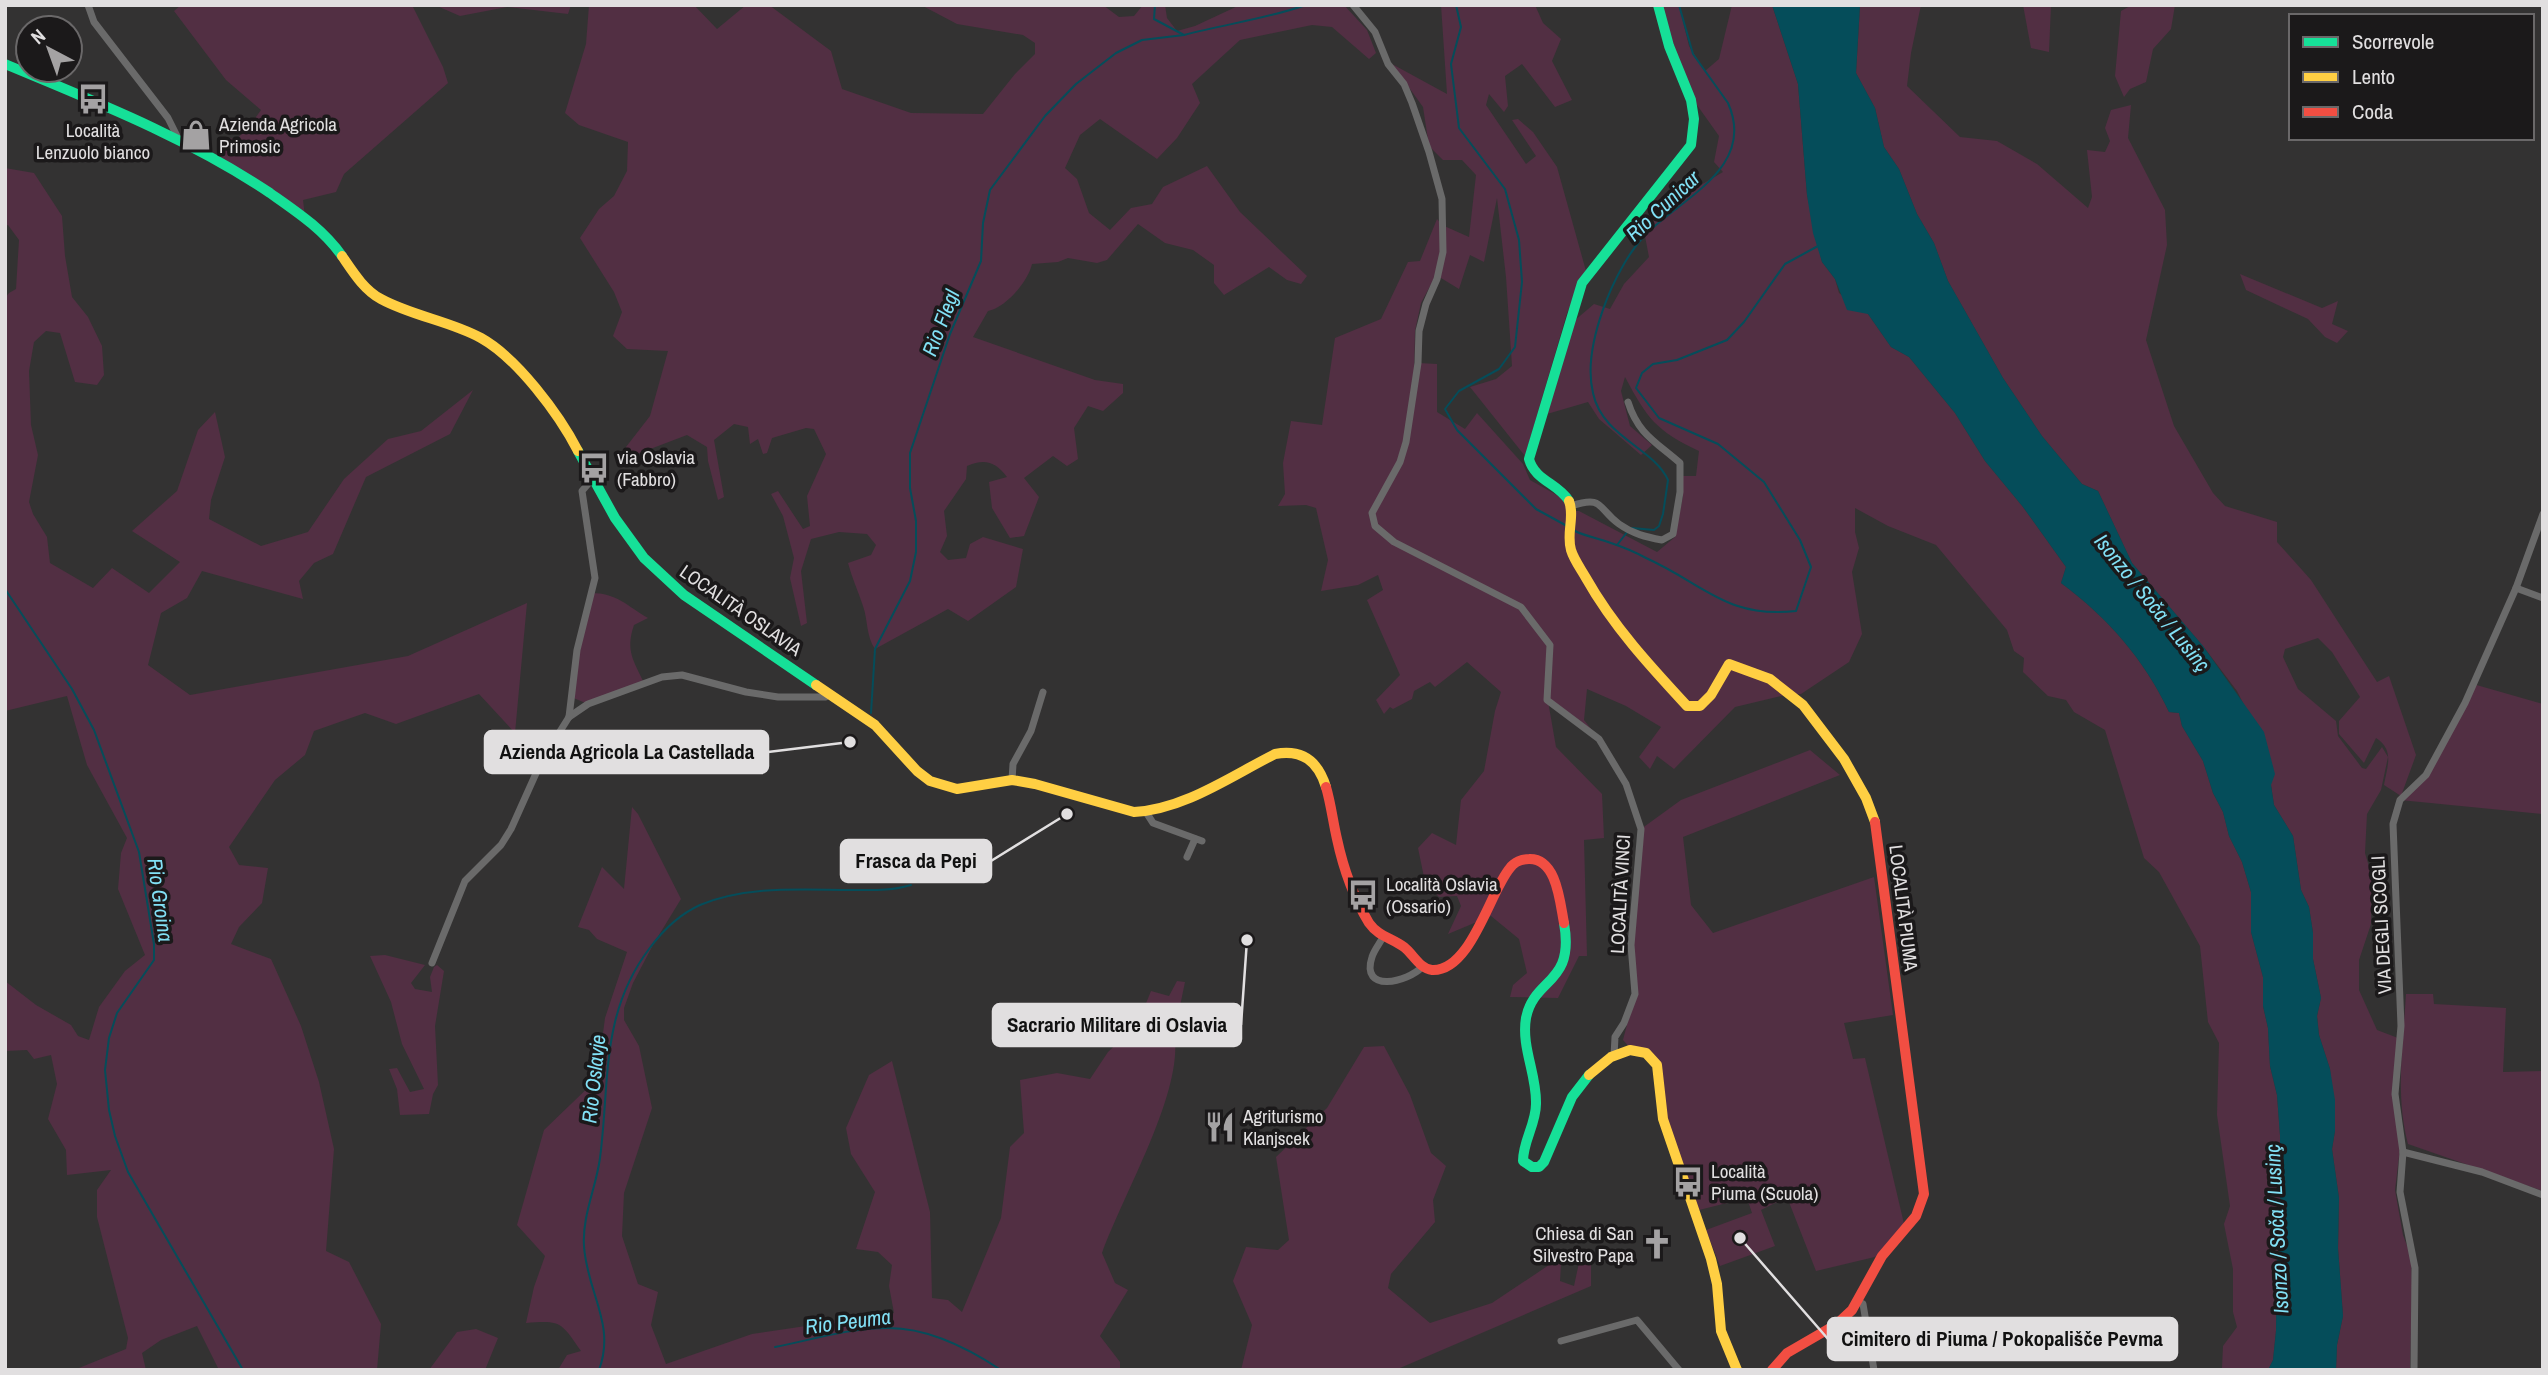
<svg xmlns="http://www.w3.org/2000/svg" width="2548" height="1375" viewBox="0 0 2548 1375" font-family="'Archivo Narrow',sans-serif">
<style>
.green{fill:#522f43}
.water{fill:#054d5a}
.lines{fill:none;stroke-linecap:round;stroke-linejoin:round}
.stream{stroke:#054d5a;stroke-width:2}
.street{stroke:#6a6a6a;stroke-width:7}
.fast{stroke:#16e098;stroke-width:10}
.slow{stroke:#ffcf43;stroke-width:10}
.jam{stroke:#f24e42;stroke-width:10}
.labels{text-anchor:middle;stroke-width:7;stroke-linejoin:round;paint-order:stroke}
.poi-label{font-size:19px;fill:#e1dfe0;stroke:#1b191a;text-anchor:start}
.street-label{font-size:19px;fill:#e1dfe0;stroke:#1b191a}
.water-label{font-size:21px;font-style:italic;fill:#82e1f6;stroke:#1b191a}
.leader{fill:none;stroke:#e1dfe0;stroke-width:2.5}
.callout-dot{fill:#e1dfe0;stroke:#1b191a;stroke-width:2.5}
.callout{fill:#e1dfe0;stroke:#e1dfe0;stroke-width:2.5}
.callout-label{font-size:21px;text-anchor:middle;font-weight:bold;fill:#111}
</style>
<rect width="100%" height="100%" fill="#333232"/>
<g class="green">
<path d="M181,5h231l31,62 5,16 -104,91 -8,18 -33,8 2,17 -89,-57 14,-22 6,2 15,-16 10,-14 -35,-30 -52,-69z"/>
<path d="M426,5h145l-3,9 -61,-7 -47,9 -23,-10z"/>
<path d="M589,5h105l23,24 29,-24h23l62,46 11,38 69,24 72,1 32,-40 20,-20v-11l-12,-8 -66,-11 -36,-19h182l16,12 15,-1 9,-11h22l2,13 10,13 18,-5 45,-21h104l23,25 9,23 -7,6 -37,-32 -20,-2 -72,15 -48,44 8,19 -23,35 -20,21 -57,-40 -20,16 -15,33 12,11 12,34 21,17 21,-22 21,-4 11,-17 44,-21 33,46 67,64 -6,8 -14,-4 -18,-13 -45,28 -10,-12v-18l-21,-15 -28,-7 -27,-19 -31,36 -10,3 -29,-5 -10,4 -26,2c-4,18 -27,44 -44,47l-15,26 122,43 28,4v9l-20,18 -15,-5 -14,22 4,31 -11,7 -14,-10 -29,22 15,19 -15,39 -14,2 -18,-30 -3,-26 18,-5c-11,-15 -22,-19 -40,-11l-1,13 -22,32 3,25 -7,16 8,8 18,-2 4,-14 13,-7 40,12 -7,38 -48,34 -20,-12 -73,40c-9,-13 -7,-29 -12,-43 -5,-15 -11,-28 -15,-43l23,-8 5,-10 -9,-11 -28,-2 -28,7 -10,32 6,52 -6,3 -11,-48 4,-20 -11,-42 -12,-22 7,-3 25,38 7,-3 -3,-30 19,-42 -12,-25 -8,-1 -34,10 -5,15 -4,1 -5,-15 -8,5 -2,-17 -14,-3 -20,16 10,57 -6,3 -10,-39 -1,-14 -20,-12 -63,24 2,-12 24,-31 18,-65 -41,-2 -14,-13 9,-24 -8,-20 -34,-54 19,-29 15,-13 13,-25 1,-29 -49,-17 -14,-12 21,-69z"/>
<path d="M1441,5h94l8,18 18,16 -9,22 20,39 -17,7 -33,-43 -17,12 3,30 -4,6 -15,-18 -3,11 40,59 10,-8 -24,-36 6,-1 15,13 24,35 29,104 -19,42 -42,143 -55,-69 26,-8 16,-13 -6,-89 -9,-79 -13,64 -14,-7 -11,34 -23,-14 -15,28 -6,28 -1,47 4,-15 19,1v48l28,17 12,-16 46,51 7,16 32,18 8,13h9l78,41 18,-15 8,-41 -2,-20h15l3,-25c-43,-20 -52,-33 -74,-74l-4,14 9,35 22,19 -11,10 -42,-36 -11,-17 -41,12 27,-93 20,-17 16,5 14,-25 25,-27 -5,-26 26,-28 53,-31 -9,-10 5,-26 -27,-38 -34,-93h21l10,41 16,25 14,-12 13,-54h40l26,79 9,111 15,67 13,17 4,14 29,21 23,33 18,10 46,56 30,48 38,46 43,60 -5,16c46,34 84,77 108,129l10,1 3,13 21,35 10,32 10,19 6,24 13,26 9,30v40l12,45v29l5,22 2,38 7,29 3,40v62l4,19 -1,19 -6,24 -1,72 -3,29 -5,10h-56l10,-2 1,-22 14,-19 -4,-15v-43l-9,-45 6,-18 -13,-91 2,-72 -11,-21 -8,-76 -41,-74 -15,-14 -39,-128 -31,-18 -8,-12 -18,-4 -25,-24 1,-14 -10,-7 -7,-21 -71,-85 -48,-19 -33,-18v24l4,16 -7,24 10,62 -13,28 -48,32h-12l-54,13 -61,62 -17,-13 -7,13 -11,-12 22,-30 -35,-21 -39,-17 -3,31 15,19 -51,-38 8,46 46,47 2,44 -20,2 3,116h-8l-21,42 -48,-1 3,-12 14,-12 -8,-34 -28,-23 -43,18 13,-28 -4,-10 -18,1 -14,-15 -7,-34 14,-15 24,12 5,-45 23,-29 11,-60 6,-19 -34,-30 -32,25 -5,-5 -16,9 -2,8 -19,10 -3,-2 -6,7 -8,-14 24,-25 -33,-75 16,-10 -5,-15 -20,10 -37,6 7,-31 -12,-52 -10,-3 -28,1 7,-12 -2,-31 8,-42 31,4 13,-87 46,-19 27,-57 12,-1 17,-42 5,6 27,12 7,-62 -14,-15h-19l-14,-14 -6,-39 -31,-43 55,30z"/>
<path d="M1860,5h61l-10,48 -4,33 53,51 37,4 40,23 51,44 4,-11 -5,-47 18,2 5,-11 -5,-13 6,-18 20,-5 -3,33 37,72 2,35 -21,95 28,86 39,67 12,13 52,16v20l34,38 66,102 12,-6 27,79 -15,41 -17,-11c3,-18 11,-35 -8,-47l-12,25 -25,-29v-13l21,-24 -28,-45 -14,-14 -33,11 -2,8 15,32 38,32 2,15 24,32 4,1 16,-22 6,10 -7,33 -14,24 -2,39 7,24 -1,47 -12,36v30l18,40 21,8 -5,44 7,67 -5,41 8,45 8,21 1,30 -2,84h-74l1,-25 6,-29 -5,-68 1,-50 -7,-49 3,-18 -5,-62 -11,-34 -2,-19 4,-18 -8,-39v-26l-4,-26 -8,-17 -8,-54 -19,-31 -3,-20 -26,-78 -8,-16 -34,-45 -71,-83 -34,-72 -16,-7 -40,-48 -39,-58 -55,-97 -14,-38 -17,-29 -18,-45 -15,-22 -9,-39 -19,-35z"/>
<path d="M2023,5h28l-2,47 -18,-4z"/>
<path d="M2132,5h43l-4,24 -18,20 -7,33 -16,7 -6,8 -9,-21 6,-65z"/>
<path d="M5,168l29,5 28,43 3,40 7,41 16,20 14,29 2,29 -7,10 -22,-3 -15,-49 -14,-2 -12,11 -5,29 2,54 7,30 -9,47 4,12 14,23 3,26 43,25 19,-20 37,25 31,-31 -48,-31 45,-40 21,-61 17,-18 10,45 -14,43 -2,19 52,27 47,-14 36,-53 44,-40 33,-8 52,-41 -23,44 -84,43 -33,77 -19,9 -15,18 4,18 -101,-28 -15,27 -26,15 -13,52 42,30 218,-39 119,-53 -12,130 -36,-39 -83,30 -31,-11 -51,18 -9,24 -30,25 -46,67 10,18 29,3 -6,35 -23,24 -8,17 40,15 30,67 18,56 15,67 -8,102 23,11 32,62 -4,46h-158l-22,-44 -36,14 -19,13 4,17h-72l52,-21 2,-11 -31,-121v-27l14,-20 -44,5 -1,-25 -18,-31 9,-35 -6,-29 -17,4 -7,-9 -22,1v-70l31,24 35,20 7,11 11,4 10,-33 26,-36 20,-16 -27,-66 3,-36 6,-15 -40,-73 -20,-69 -62,15v-413l4,-5 7,-4 3,-49 -11,-15 -3,1z"/>
<path d="M2240,274l82,34 16,-7 -6,23 16,7 -11,12 -12,-6 -17,-18 -62,-29z"/>
<path d="M591,593c26,0 36,13 57,25l-14,7c-9,26 0,36 10,58l-56,21 -17,-7z"/>
<path d="M2473,684l70,20v110l-143,-14 26,-25z"/>
<path d="M1810,750l30,25 -157,62 8,68 22,28 161,-56 19,138 -49,8 9,36 12,-1 40,170 -22,27 -67,16 -29,-74 -26,13 14,36 -55,20 -14,-36 46,-17 -5,-15 -52,13 -32,-92 -7,-57 -24,-12 -9,-10 12,-46 -3,-30 9,-135 40,-29z"/>
<path d="M632,807l6,7 43,85 -27,44 -21,40 -9,25v12l15,26 13,62 -28,85 -2,43 16,48 20,8 -7,33 15,39 86,-30 142,-21 -5,-27 3,-21 -14,-13 -22,-3 19,-57 -24,-38 -5,-26 23,-53 23,-14 38,151 2,86 16,2 14,12 39,-94 9,-71 14,-14 -4,-53 37,-7 33,6 18,-27 30,-29 13,-32 18,5 8,-15 8,1 -6,29 10,11 -14,18c5,58 -52,155 -73,213l13,30 13,7 -28,46 20,26v8h-562l9,-15 14,-4c-20,-29 -20,-31 -55,-28l8,-36 11,-31 -28,-31 27,-95 53,-51 8,-61 22,-66 -30,-13 -8,-9 -11,-3 24,-60 22,22z"/>
<path d="M385,955l40,10 -14,18 4,6 17,3 -2,-15 4,-10 3,-2 7,6 -9,55 3,59 -5,9 -4,20 -29,1 -3,-26 -8,-20 8,-1 13,24 14,-3 -22,-45 -11,-42 -21,-46z"/>
<path d="M2406,994h27l1,10 72,4 -3,64 40,-1v120l-135,-47c-13,-49 -5,-100 -2,-150z"/>
<path d="M1384,1046l26,49 21,58 15,13 -13,34 2,22 -44,52 -3,14 42,35 62,-20 57,-38 12,-1 -1,17 14,5 6,-28 11,2v26l-191,82v2h-159l11,-45 -19,-44 13,-34 32,3 11,-10 -13,-83 51,-49 37,-61z"/>
<path d="M476,1329l22,9 -13,32h-56l28,-38z"/>
</g>
<path class="water" d="M1772,5h88l-4,68 19,35 9,39 15,22 18,45 17,29 14,38 55,97 39,58 40,48 16,7 34,72 71,83 61,86 11,42 -4,11 3,20 19,31 8,54 8,17 4,26v26l8,39 -4,18 2,19 11,34 5,31v31l-3,18 7,49 -1,50 5,68 -6,29 -1,25h-68l5,-10 3,-29 1,-72 6,-24 1,-19 -4,-19v-62l-3,-40 -7,-29 -2,-38 -5,-22v-29l-12,-45v-40l-9,-30 -13,-26 -6,-24 -10,-19 -10,-32 -21,-35 -3,-13 -10,-1c-24,-52 -62,-95 -108,-129l5,-16 -43,-60 -38,-46 -30,-48 -46,-56 -18,-10 -23,-33 -21,-4 -12,-31 -13,-17 -9,-29 -6,-38 -9,-111z"/>
<g class="lines">
<g class="stream">
<path d="M1155,5l-1,14 30,16c41,-11 82,-16 122,-30"/>
<path d="M1456,5l5,22 -10,37 8,64 46,61 14,51 3,42 -7,65 -16,22 -40,22 -14,18 12,21 79,79 31,17"/>
<path d="M1632,528l22,2 5,-4 4,-12 5,-34c-14,-32 -66,-43 -75,-87 -11,-45 20,-124 52,-158 35,-36 112,-67 83,-132l-35,-49 -14,-49"/>
<path d="M1575,531c12,6 24,7 36,12 12,4 24,9 35,15 58,26 81,61 150,53l15,-44 -11,-27 -36,-58 -46,-38 -59,-26 -23,-30 6,-15 11,-9 24,-4 50,-20 17,-18 41,-58 33,-18"/>
<path d="M1617,545l11,-14"/>
<path d="M5,589l67,100 22,41 45,122 15,92v16l-37,53 -8,25 -4,32 4,40 6,26 13,36 115,198"/>
<path d="M871,713l4,-64 35,-68 6,-29v-31l-6,-33v-35l40,-119 31,-73 2,-38 7,-33 55,-74 31,-32 40,-31 26,-13 42,-5"/>
<path d="M775,1347c36,-7 74,-19 111,-19 41,-1 82,20 115,42"/>
<path d="M599,1370c17,-46 -12,-77 -15,-124 -2,-30 12,-58 16,-88 10,-76 0,-144 49,-209 14,-19 29,-34 51,-44 49,-20 102,-15 153,-15 19,0 39,1 58,-5"/>
</g>
<g class="street">
<path d="M88,5l6,17 74,96 11,22"/>
<path d="M1353,5l22,27 13,32 16,20 8,19 17,49 13,47 1,53 -6,27 -11,25 -7,27 -1,32 -12,79 -6,20 -28,51 3,13 19,16 127,65 29,38 -3,55 52,39 27,45 15,45 -10,116 4,49 -11,29 -9,14 -1,19"/>
<path d="M1571,506c33,-11 26,2 48,18 14,10 27,13 43,16l11,-6 7,-42v-29c-24,-21 -42,-29 -52,-61"/>
<path d="M2516,588l27,10"/>
<path d="M569,717l19,-13 74,-27 20,-2 64,17 32,5h48l3,-4"/>
<path d="M1012,780l1,-16 18,-33 12,-39"/>
<path d="M1146,812l7,11 49,18"/>
<path d="M1187,857l8,-18"/>
<path d="M1383,937c-3,6 -9,13 -11,20 -12,37 36,25 50,10"/>
<path d="M432,963l33,-82 36,-36 10,-16 31,-69 27,-43 8,-67 18,-72 -13,-87 12,-14"/>
<path d="M2403,1152l79,20 61,23"/>
<path d="M1859,1302l4,2 11,66"/>
<path d="M1561,1341l76,-21 42,50"/>
<path d="M2414,1370l1,-102 -15,-76 3,-40 -8,-58 6,-68 -8,-202 7,-24 26,-25 39,-72 51,-115 27,-74"/>
</g>
<g class="fast">
<path d="M5,64c91,38 183,74 265,129 27,19 53,36 72,63"/>
<path d="M578,451l37,67 29,40 40,37 132,90"/>
<path d="M1569,501c-11,-18 -34,-20 -40,-42l53,-176 109,-138 3,-26 -3,-19 -22,-54 -11,-41"/>
<path d="M1564,923c11,62 -30,54 -38,95 -5,29 11,57 10,86 0,20 -13,37 -13,57l9,6h7l5,-5 28,-65 17,-22"/>
</g>
<g class="slow">
<path d="M342,256c11,16 22,34 39,43 31,17 69,22 100,39 36,20 78,76 97,113"/>
<path d="M1569,501c6,16 -3,32 2,49 3,10 10,19 15,28 27,48 64,88 101,128h13l11,-11 18,-31 41,15 33,26 41,54 22,39 9,24"/>
<path d="M816,685l59,40 42,46 13,10 27,8 55,-9 23,4 99,28c51,-3 97,-36 141,-58 27,-5 43,7 51,33"/>
<path d="M1589,1075l22,-18 19,-7 16,3 11,12 6,54 48,140 6,25 4,47 16,39"/>
</g>
<g class="jam">
<path d="M1326,787c5,17 7,35 11,52 6,28 17,59 32,84 9,13 23,15 35,24 9,7 16,22 28,23 39,2 58,-79 78,-102 4,-6 12,-9 19,-9 28,-1 31,44 35,64"/>
<path d="M1772,1370l15,-17 50,-29 15,-14 30,-54 34,-40 8,-22 -49,-372"/>
</g>
</g>
<defs>
<g id="bus-bare" transform="scale(2.415)"><path d="M-5-6H5V4H4V6H2V4H-2V6H-4V4H-5ZM-3.5-4V0h7V-4ZM-3.5 1.2v1.5H-2V1.2ZM2 1.2v1.5H3.5V1.2Z" fill="#a4a2a3" stroke="#1b191a" stroke-width="2.5" paint-order="stroke"/></g>
<g id="shop-bare" transform="scale(2.415)"><path d="M-5-2.5h2.3a2.7 3.5 0 0 1 5.4 0H5L5.5 6h-11ZM-1.5-2.5h3a1.5 2.3 0 0 0-3 0Z" fill="#a4a2a3" stroke="#1b191a" stroke-width="2.5" paint-order="stroke"/></g>
<g id="restaurant-bare" transform="scale(2.415)"><path d="M-5-6h1v4h1v-4h1v4h1v-4h1v5L-1.5 .5V6h-2V.5L-5-1ZM5-6V6H3V1.5H1.5Q1.5-4 5-6Z" fill="#a4a2a3" stroke="#1b191a" stroke-width="2.5" paint-order="stroke"/></g>
<g id="church-bare" transform="scale(2.415)"><path d="M-1.2-6h2.4v3.5h3.3v2.4h-3.3V6h-2.4V-.1h-3.3v-2.4h3.3Z" fill="#a4a2a3" stroke="#1b191a" stroke-width="2.5" paint-order="stroke"/></g>
</defs>
<g fill-rule="evenodd">
<use href="#bus-bare" x="93" y="99"/>
<use href="#shop-bare" x="196" y="135"/>
<use href="#bus-bare" x="594" y="468"/>
<use href="#bus-bare" x="1363" y="895"/>
<use href="#restaurant-bare" x="1220" y="1127"/>
<use href="#bus-bare" x="1688" y="1182"/>
<use href="#church-bare" x="1657" y="1244"/>
</g>
<g class="labels">
<g class="poi-label">
<text x="219" y="131">Azienda Agricola<tspan x="219" dy="22">Primosic</tspan></text>
<text x="93" y="137" text-anchor="middle">Località<tspan x="93" dy="22">Lenzuolo bianco</tspan></text>
<text x="617" y="464">via Oslavia<tspan x="617" dy="22">(Fabbro)</tspan></text>
<text x="1386" y="891">Località Oslavia<tspan x="1386" dy="22">(Ossario)</tspan></text>
<text x="1243" y="1123">Agriturismo<tspan x="1243" dy="22">Klanjscek</tspan></text>
<text x="1711" y="1178">Località<tspan x="1711" dy="22">Piuma (Scuola)</tspan></text>
<text x="1634" y="1240" text-anchor="end">Chiesa di San<tspan x="1634" dy="22">Silvestro Papa</tspan></text>
</g>
<g class="street-label">
<text transform="translate(741 610) rotate(35)" y="7">LOCALITÀ OSLAVIA</text>
<text transform="translate(1620 894) rotate(-87)" y="7">LOCALITÀ VINCI</text>
<text transform="translate(1904 908) rotate(83)" y="7">LOCALITÀ PIUMA</text>
<text transform="translate(2381 925) rotate(-93)" y="7">VIA DEGLI SCOGLI</text>
</g>
<g class="water-label">
<text transform="translate(1663 206) rotate(-43)" y="7">Rio Cunicar</text>
<text transform="translate(941 323) rotate(-69)" y="7">Rio Flegl</text>
<text transform="translate(2152 603) rotate(51)" y="7">Isonzo / Soča / Lusinç</text>
<text transform="translate(160 900) rotate(82)" y="7">Rio Groina</text>
<text transform="translate(594 1079) rotate(-84)" y="7">Rio Oslavje</text>
<text transform="translate(2277 1229) rotate(-93)" y="7">Isonzo / Soča / Lusinç</text>
<text transform="translate(848 1322) rotate(-7)" y="7">Rio Peuma</text>
</g>
</g>
<path class="leader" d="M850 742L768 752M1067 814L991 861M1247 940L1241 1025M1740 1238L1828 1339"/>
<g class="callout-dot">
<circle cx="850" cy="742" r="7"/>
<circle cx="1067" cy="814" r="7"/>
<circle cx="1247" cy="940" r="7"/>
<circle cx="1740" cy="1238" r="7"/>
</g>
<g class="callout">
<rect x="485" y="731" width="283" height="42" rx="7"/>
<rect x="841" y="840" width="150" height="42" rx="7"/>
<rect x="993" y="1004" width="248" height="42" rx="7"/>
<rect x="1828" y="1318" width="349" height="42" rx="7"/>
</g>
<g class="callout-label">
<text x="627" y="759">Azienda Agricola La Castellada</text>
<text x="916" y="868">Frasca da Pepi</text>
<text x="1117" y="1032">Sacrario Militare di Oslavia</text>
<text x="2002" y="1346">Cimitero di Piuma / Pokopališče Pevma</text>
</g>
<rect width="2548" height="1375" fill="none" stroke="#e1dfe0" stroke-width="14"/>
<rect x="2289" y="14" width="245" height="126" fill="#1b191a" stroke="#6a6869" stroke-width="2"/>
<rect x="2303" y="37" width="35" height="10" fill="#16e098" stroke="#6a6869" stroke-width="2"/>
<text x="2352" y="49" font-size="21" fill="#e1dfe0">Scorrevole</text>
<rect x="2303" y="72" width="35" height="10" fill="#ffcf43" stroke="#6a6869" stroke-width="2"/>
<text x="2352" y="84" font-size="21" fill="#e1dfe0">Lento</text>
<rect x="2303" y="107" width="35" height="10" fill="#f24e42" stroke="#6a6869" stroke-width="2"/>
<text x="2352" y="119" font-size="21" fill="#e1dfe0">Coda</text>
<g transform="translate(49 49) rotate(319)"><circle r="33" fill="#1b191a" stroke="#6a6869" stroke-width="2"/>
<path d="M0-5L12 26L0 18L-12 26Z" fill="#a4a2a3"/>
<text y="-10" font-size="19" font-weight="bold" text-anchor="middle" fill="#e1dfe0">N</text>
</g>
</svg>
